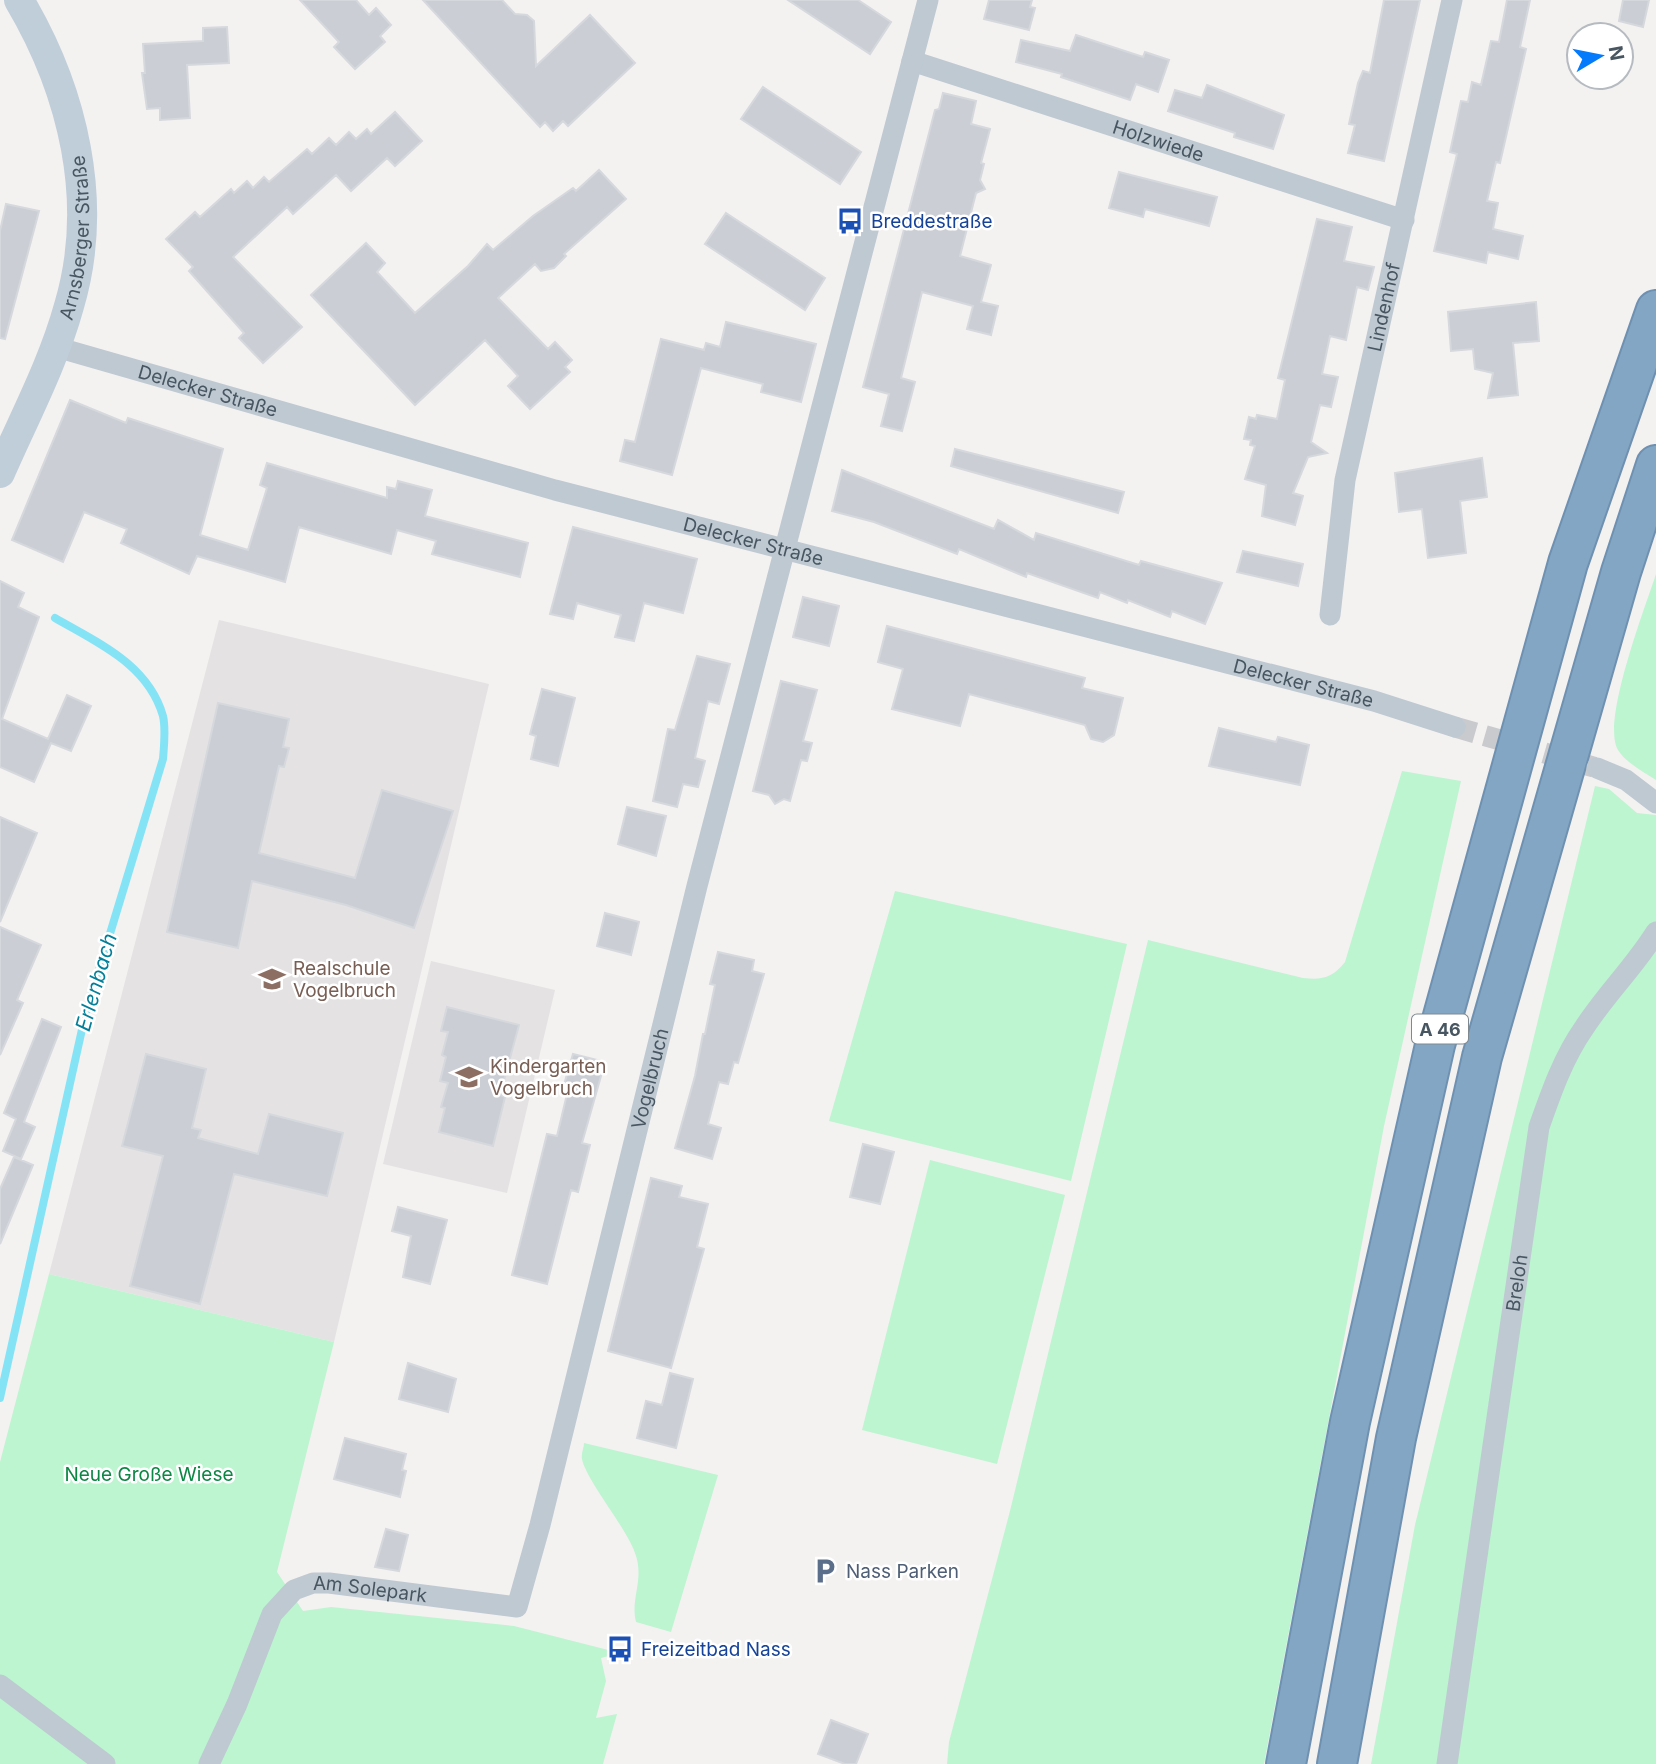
<svg xmlns="http://www.w3.org/2000/svg" width="1656" height="1764" viewBox="0 0 1656 1764" font-family="Inter,sans-serif">
<style>
.education{fill:#e5e2e3}
.green{fill:#bcf5d0}
.lines{fill:none;stroke-linecap:round;stroke-linejoin:round}
.stream{stroke:#85e3f6;stroke-width:8}
.building{fill:#cbced4;stroke:#d5d8dd;stroke-width:2}
.street-tunnel{stroke:#c9cacd;stroke-width:21;stroke-dasharray:21 10;stroke-linecap:butt}
.highway-casing{stroke:#6f91b1;stroke-width:42}
.street{stroke:#bec9d2;stroke-width:21}
.secondary{stroke:#c0ceda;stroke-width:30}
.highway{stroke:#84a6c5;stroke-width:38}
.labels{text-anchor:middle;dominant-baseline:central;stroke-width:5;stroke-linejoin:round;paint-order:stroke}
.shield{fill:#fff;stroke:#7e8990;stroke-width:2}
.shield-label{font-size:18px;font-weight:bold;fill:#475661}
.street-label{font-size:19px;fill:#475661;stroke:#fff}
.transit-label{font-size:19px;fill:#164399;stroke:#fff;text-anchor:start}
.education-label{font-size:19px;fill:#785e54;stroke:#fff;text-anchor:start}
.park-label{font-size:19px;fill:#0d8745;stroke:#fff}
.service-label{font-size:19px;fill:#4e5e75;stroke:#fff;text-anchor:start}
.water-label{font-size:21px;font-style:italic;fill:#037f99;stroke:#fff}
</style>
<rect width="100%" height="100%" fill="#f4f1f1"/>
<path class="education" d="M 219,620 L 489,684 L 334,1342 L 49,1274 Z
M 431,961 L 555,990 L 507,1193 L 383,1164 Z"/>
<path class="green" d="M 1656,574 L 1656,780 C 1644,772 1626,763 1618,750 C 1601,722 1645,608 1656,574 Z
M 1402,771 L 1461,781 L 1384,1126 L 1264,1764 L 947,1764 L 949,1742 L 1010,1511 L 1148,940 L 1303,978 C 1323,980 1332,978 1345,962 Z
M 1595,786 L 1609,789 L 1637,813 L 1656,815 L 1656,1764 L 1371,1764 L 1415,1525 Z
M 895,891 L 1127,944 L 1071,1181 L 829,1121 Z
M 930,1160 L 1065,1195 L 997,1464 L 862,1430 Z
M 49,1274 L 334,1342 L 277,1572 L 303,1611 L 331,1607 L 514,1626 L 620,1653 L 601,1658 L 606,1681 L 596,1718 L 617,1714 L 603,1764 L 0,1764 L 0,1462 Z
M 584,1443 L 718,1475 L 671,1632 L 636,1622 C 630,1599 645,1579 635,1553 C 626,1527 586,1480 582,1459 C 581,1453 584,1448 584,1443 Z"/>
<g class="lines">
<path class="stream" d="M 0,1398 L 85,1016 L 163,759 C 164,746 166,729 163,716 C 148,664 98,643 55,618"/>
</g>
<path class="building" d="M 300,0 L 356,0 L 369,15 L 376,8 L 391,25 L 380,36 L 385,42 L 355,69 L 334,47 L 339,42 Z
M 423,0 L 502,0 L 515,14 L 527,15 L 534,21 L 536,66 L 590,15 L 635,63 L 568,126 L 563,121 L 553,131 L 545,122 L 540,127 Z
M 788,0 L 858,0 L 891,22 L 870,54 Z
M 989,0 L 1032,0 L 1030,7 L 1035,8 L 1029,30 L 984,19 Z
M 1384,0 L 1420,0 L 1384,161 L 1348,153 L 1355,125 L 1349,124 L 1358,83 L 1363,71 L 1370,73 Z
M 1507,0 L 1530,0 L 1520,47 L 1526,49 L 1500,163 L 1496,162 L 1487,201 L 1498,203 L 1493,229 L 1523,236 L 1518,259 L 1488,252 L 1486,263 L 1434,251 L 1457,154 L 1450,152 L 1461,101 L 1468,102 L 1472,82 L 1481,85 L 1491,41 L 1499,42 Z
M 1623,0 L 1649,0 L 1643,27 L 1619,21 Z
M 227,27 L 229,63 L 187,65 L 190,118 L 160,120 L 160,108 L 147,109 L 142,73 L 145,73 L 143,44 L 203,41 L 203,28 Z
M 1076,35 L 1143,57 L 1145,52 L 1169,60 L 1158,92 L 1136,84 L 1130,100 L 1061,77 L 1062,74 L 1016,62 L 1021,40 L 1070,51 Z
M 1207,85 L 1284,115 L 1273,149 L 1234,137 L 1235,133 L 1168,111 L 1175,90 L 1202,98 Z
M 763,87 L 861,152 L 840,184 L 741,119 Z
M 943,93 L 976,101 L 971,124 L 990,129 L 981,163 L 984,164 L 980,180 L 985,189 L 976,193 L 960,256 L 991,265 L 981,302 L 998,306 L 991,335 L 967,329 L 973,306 L 922,292 L 901,378 L 915,382 L 902,431 L 881,426 L 889,394 L 863,387 L 935,110 L 939,109 Z
M 395,112 L 422,141 L 395,166 L 387,158 L 351,191 L 336,175 L 293,214 L 287,207 L 233,257 L 302,327 L 263,363 L 239,338 L 244,333 L 189,271 L 193,267 L 166,239 L 195,212 L 200,217 L 231,189 L 234,193 L 247,181 L 253,188 L 264,177 L 269,182 L 307,149 L 312,154 L 329,138 L 336,145 L 349,132 L 356,139 L 367,129 L 371,134 Z
M 599,170 L 626,199 L 564,254 L 566,256 L 554,268 L 541,271 L 535,264 L 498,298 L 548,349 L 555,342 L 572,360 L 565,367 L 570,372 L 530,409 L 508,386 L 518,376 L 485,340 L 415,405 L 311,295 L 366,243 L 385,263 L 377,272 L 415,313 L 468,266 L 487,244 L 493,250 L 533,216 L 573,188 L 576,191 Z
M 1119,172 L 1217,197 L 1209,226 L 1145,209 L 1143,217 L 1109,208 Z
M 6,204 L 39,211 L 5,339 L 0,338 L 0,231 Z
M 726,213 L 825,278 L 805,310 L 705,244 Z
M 1317,219 L 1352,227 L 1344,261 L 1374,267 L 1368,290 L 1357,287 L 1346,340 L 1330,336 L 1322,374 L 1338,377 L 1331,407 L 1320,405 L 1311,442 L 1327,453 L 1308,457 L 1293,493 L 1303,496 L 1295,525 L 1262,516 L 1266,485 L 1245,479 L 1255,446 L 1250,445 L 1251,440 L 1244,439 L 1249,417 L 1256,419 L 1257,415 L 1277,419 L 1285,380 L 1278,378 Z
M 1536,302 L 1539,341 L 1513,343 L 1518,395 L 1488,398 L 1493,373 L 1475,369 L 1473,349 L 1451,351 L 1448,312 Z
M 726,322 L 816,344 L 801,402 L 761,392 L 763,384 L 701,368 L 672,475 L 620,461 L 625,440 L 635,442 L 661,339 L 704,350 L 706,343 L 720,347 Z
M 70,400 L 126,423 L 128,418 L 223,449 L 200,535 L 248,550 L 267,488 L 260,485 L 267,463 L 387,498 L 387,487 L 396,489 L 398,481 L 432,490 L 425,516 L 528,543 L 520,577 L 432,554 L 436,541 L 397,530 L 391,554 L 299,527 L 285,582 L 197,556 L 189,574 L 121,543 L 127,529 L 84,512 L 63,562 L 12,540 Z
M 955,449 L 1124,492 L 1118,513 L 951,466 Z
M 1482,458 L 1487,497 L 1460,501 L 1466,553 L 1428,558 L 1422,509 L 1399,512 L 1395,473 Z
M 842,470 L 994,529 L 998,520 L 1034,540 L 1036,533 L 1139,565 L 1141,561 L 1222,583 L 1205,624 L 1172,611 L 1170,617 L 1128,600 L 1127,603 L 1100,592 L 1098,598 L 1027,573 L 1026,577 L 959,549 L 957,554 L 874,522 L 832,511 Z
M 573,527 L 697,559 L 683,613 L 644,603 L 634,641 L 615,637 L 621,615 L 577,603 L 573,619 L 550,614 Z
M 1243,551 L 1303,564 L 1298,586 L 1237,572 Z
M 0,581 L 24,593 L 18,607 L 39,617 L 2,719 L 48,739 L 67,695 L 91,706 L 71,751 L 51,743 L 34,782 L 0,767 Z
M 803,597 L 839,606 L 829,646 L 793,637 Z
M 887,626 L 1085,678 L 1082,688 L 1123,698 L 1114,735 L 1103,742 L 1091,739 L 1085,725 L 969,694 L 960,726 L 892,709 L 903,669 L 878,662 Z
M 697,656 L 730,664 L 719,704 L 708,701 L 695,758 L 705,761 L 698,787 L 683,784 L 677,807 L 653,801 L 668,729 L 675,730 Z
M 781,681 L 817,690 L 803,741 L 812,743 L 807,761 L 801,760 L 790,801 L 784,799 L 775,804 L 769,795 L 753,791 Z
M 542,689 L 575,698 L 558,766 L 531,759 L 536,736 L 530,734 Z
M 218,703 L 289,719 L 283,747 L 289,748 L 284,767 L 279,766 L 259,853 L 355,878 L 382,790 L 453,811 L 414,928 L 346,905 L 252,881 L 238,948 L 167,932 Z
M 1219,728 L 1276,742 L 1278,737 L 1309,745 L 1300,785 L 1209,766 Z
M 627,807 L 666,816 L 656,856 L 618,844 Z
M 0,817 L 37,833 L 0,922 Z
M 605,913 L 639,922 L 631,955 L 597,946 Z
M 0,927 L 41,945 L 17,1000 L 23,1003 L 0,1055 Z
M 718,952 L 754,960 L 752,971 L 764,974 L 738,1063 L 734,1062 L 728,1084 L 719,1082 L 708,1124 L 721,1128 L 712,1159 L 675,1148 L 695,1076 L 703,1034 L 705,1034 L 715,985 L 710,984 Z
M 447,1007 L 519,1025 L 500,1095 L 505,1097 L 493,1146 L 439,1132 L 445,1108 L 441,1107 L 448,1083 L 440,1081 L 446,1057 L 442,1055 L 448,1032 L 441,1031 Z
M 42,1019 L 61,1027 L 24,1122 L 35,1127 L 21,1159 L 3,1151 L 16,1119 L 4,1113 Z
M 146,1054 L 206,1069 L 192,1128 L 201,1130 L 198,1138 L 258,1154 L 269,1114 L 343,1133 L 327,1196 L 234,1174 L 200,1304 L 130,1286 L 163,1156 L 122,1146 Z
M 573,1054 L 605,1062 L 582,1143 L 590,1145 L 578,1192 L 571,1190 L 547,1284 L 512,1275 L 547,1134 L 557,1136 L 568,1090 L 563,1088 Z
M 863,1144 L 894,1152 L 880,1204 L 850,1197 Z
M 14,1157 L 33,1165 L 0,1244 L 0,1189 Z
M 651,1178 L 682,1186 L 679,1197 L 708,1204 L 697,1247 L 704,1249 L 671,1368 L 608,1351 Z
M 398,1207 L 447,1220 L 430,1284 L 403,1277 L 411,1236 L 392,1231 Z
M 408,1363 L 456,1379 L 448,1412 L 399,1399 Z
M 670,1373 L 693,1379 L 676,1448 L 637,1438 L 646,1401 L 662,1405 Z
M 345,1438 L 406,1454 L 402,1470 L 406,1471 L 400,1497 L 334,1479 Z
M 386,1529 L 408,1535 L 399,1571 L 375,1567 Z
M 831,1720 L 868,1734 L 856,1764 L 845,1764 L 818,1754 Z"/>
<g class="lines">
<path class="street-tunnel" d="M 1455,727 L 1597,768"/>
<g class="highway-casing">
<path id="highway" d="M 1286,1764 L 1350,1422 L 1435,1045 L 1568,563 L 1656,310
M 1337,1764 L 1396,1438 L 1482,1057 L 1621,572 L 1656,465"/>
</g>
<g class="street">
<path id="s1" d="M 912,61 L 1404,220"/>
<path id="s2" d="M 56,347 L 555,490 L 1374,701 L 1455,727"/>
<path id="s3" d="M 1330,615 L 1345,480 L 1452,0"/>
<path d="M 1597,768 L 1626,780 L 1656,803"/>
<path d="M 0,1685 L 105,1764"/>
<path id="s4" d="M 209,1764 L 237,1704 L 272,1614 L 294,1590 L 313,1583 L 329,1583 L 517,1607 L 540,1525 L 697,886 L 928,0"/>
<path id="s5" d="M 1447,1764 L 1539,1127 C 1551,1093 1563,1058 1584,1028 C 1606,994 1635,966 1656,932"/>
</g>
<path class="secondary" id="s6" d="M 0,473 C 24,418 53,364 69,306 C 100,202 73,91 19,0"/>
<use href="#highway" class="highway"/>
</g>
<defs>
<g id="bus-bare" transform="scale(2.1)"><path d="M-5-6H5V4H4V6H2V4H-2V6H-4V4H-5ZM-3.5-4V0h7V-4ZM-3.5 1.2v1.5H-2V1.2ZM2 1.2v1.5H3.5V1.2Z" fill="#1a4fb4" stroke="#fff" stroke-width="2.5" paint-order="stroke"/></g>
<g id="school-bare" transform="scale(2.1)"><path d="M0-5L7-2L0 1L-7-2ZM-4 1L0 2.5L4 1V4Q0 6-4 4Z" fill="#8d6e63" stroke="#fff" stroke-width="2.5" paint-order="stroke"/></g>
<g id="parking-bare" transform="scale(2.1)"><path d="M-3.5-5.5H1a3.5 3.5 0 0 1 0 7H-1V5.5H-3.5ZM-1-3.4V-.6H.8a1.4 1.4 0 0 0 0-2.8Z" fill="#5c6f8a" stroke="#fff" stroke-width="2.5" paint-order="stroke"/></g>
</defs>
<g fill-rule="evenodd">
<use href="#bus-bare" x="850" y="221"/>
<use href="#school-bare" x="272" y="979"/>
<use href="#school-bare" x="469" y="1077"/>
<use href="#parking-bare" x="825" y="1571"/>
<use href="#bus-bare" x="620" y="1649"/>
</g>
<g class="labels">
<rect class="shield" x="1412" y="1014.5" width="56" height="29" rx="5"/>
<g class="shield-label">
<text x="1440" y="1029">A 46</text>
</g>
<g class="street-label">
<text stroke="none"><textPath href="#s1" startOffset="259">Holzwiede</textPath></text>
<text stroke="none"><textPath href="#s6" startOffset="250">Arnsberger Straße</textPath></text>
<text stroke="none"><textPath href="#s3" startOffset="313">Lindenhof</textPath></text>
<text stroke="none"><textPath href="#s2" startOffset="158">Delecker Straße</textPath></text>
<text stroke="none"><textPath href="#s2" startOffset="724">Delecker Straße</textPath></text>
<text stroke="none"><textPath href="#s2" startOffset="1292">Delecker Straße</textPath></text>
<text stroke="none"><textPath href="#s4" startOffset="966">Vogelbruch</textPath></text>
<text stroke="none"><textPath href="#s5" startOffset="486">Breloh</textPath></text>
<text stroke="none"><textPath href="#s4" startOffset="273">Am Solepark</textPath></text>
</g>
<g class="transit-label">
<text x="871" y="221">Breddestraße</text>
<text x="641" y="1649">Freizeitbad Nass</text>
</g>
<g class="education-label">
<text x="293" y="968">Realschule<tspan x="293" dy="22">Vogelbruch</tspan></text>
<text x="490" y="1066">Kindergarten<tspan x="490" dy="22">Vogelbruch</tspan></text>
</g>
<g class="park-label">
<text x="149" y="1474">Neue Große Wiese</text>
</g>
<g class="service-label">
<text x="846" y="1571">Nass Parken</text>
</g>
<g class="water-label">
<text transform="translate(96 982) rotate(-74)">Erlenbach</text>
</g>
</g>
<g transform="translate(1600 56) rotate(80)"><circle r="33" fill="#ffffff" stroke="#b5bbc0" stroke-width="2"/>
<path d="M0-5L12 26L0 18L-12 26Z" fill="#057afa"/>
<text y="-10" font-size="19" font-weight="bold" text-anchor="middle" fill="#475661">N</text>
</g>
</svg>
